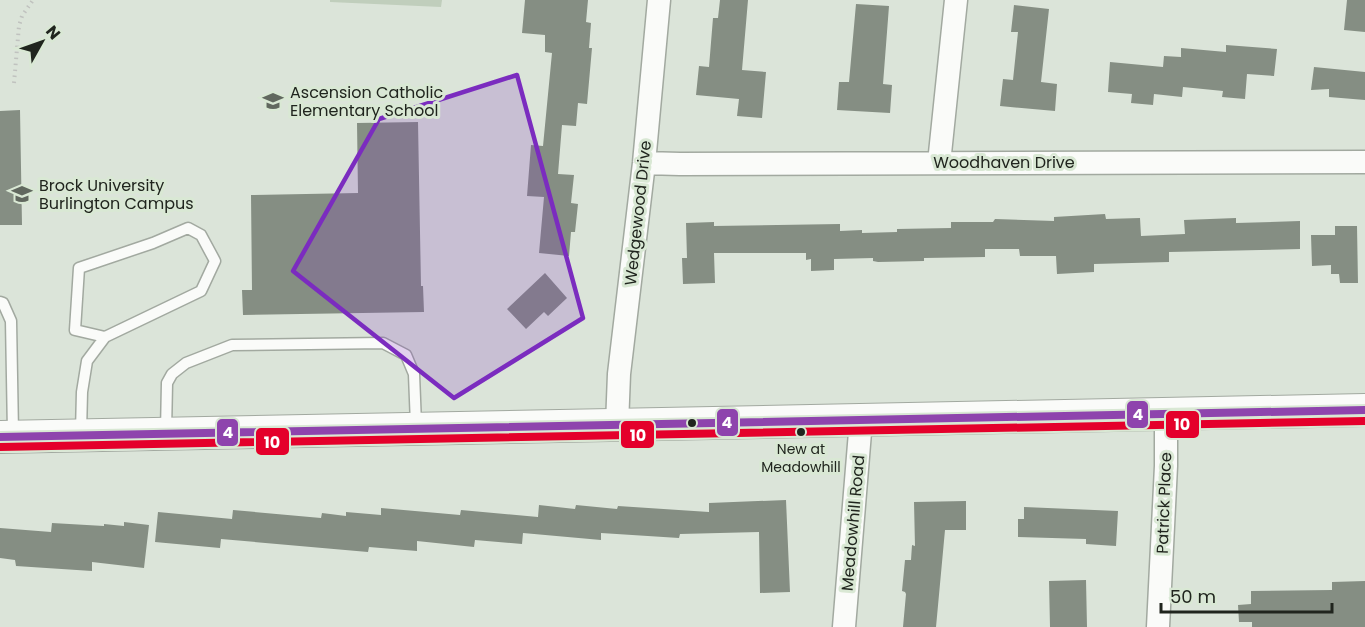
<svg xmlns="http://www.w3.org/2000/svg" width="1365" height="627" viewBox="0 0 1365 627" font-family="Poppins,sans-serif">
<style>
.green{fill:#c0cebc}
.building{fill:#858e83}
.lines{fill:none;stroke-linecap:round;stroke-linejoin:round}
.lane-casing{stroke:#a2a9a0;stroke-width:13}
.street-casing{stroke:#a2a9a0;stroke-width:25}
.secondary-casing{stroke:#a2a9a0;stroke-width:34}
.path{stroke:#c0c2bf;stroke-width:4;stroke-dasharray:1.5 4.5;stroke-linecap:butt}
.lane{stroke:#fafbf9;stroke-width:10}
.street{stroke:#fafbf9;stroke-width:22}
.secondary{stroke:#fafbf9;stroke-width:32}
.bus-1-casing{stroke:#d9e8d4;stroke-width:12}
.bus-2-casing{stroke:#d9e8d4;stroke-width:12}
.bus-1{stroke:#8e44ad;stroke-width:8}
.bus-2{stroke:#e4002b;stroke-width:8}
.marked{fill:#7b2cbf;fill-opacity:0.2;stroke:#7b2cbf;stroke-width:4.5;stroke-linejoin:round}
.bus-dot{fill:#20251e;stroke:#d9e8d4;stroke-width:2}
.labels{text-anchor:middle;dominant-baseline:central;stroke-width:6;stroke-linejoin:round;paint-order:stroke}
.bus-label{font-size:14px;fill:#20251e;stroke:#d9e8d4}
.poi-label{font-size:16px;fill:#20251e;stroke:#d9e8d4;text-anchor:start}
.street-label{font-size:16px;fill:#20251e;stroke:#d9e8d4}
.line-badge{stroke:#d9e8d4;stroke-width:2}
.badge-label{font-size:16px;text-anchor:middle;font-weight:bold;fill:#fff}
</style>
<rect width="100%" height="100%" fill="#dbe4d9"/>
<path class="green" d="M 330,0 L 442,0 L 441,7 L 330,2 Z"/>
<path class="building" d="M 525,0 L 588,0 L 586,22 L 591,23 L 589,48 L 592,48 L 587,104 L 578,103 L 576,126 L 562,125 L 558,174 L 574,175 L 571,203 L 578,204 L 575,232 L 571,232 L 569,256 L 539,253 L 544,197 L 527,196 L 531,145 L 543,146 L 552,53 L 545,52 L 545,35 L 522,33 Z
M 720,0 L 748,0 L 742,70 L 766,72 L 762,118 L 737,116 L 739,99 L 696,95 L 699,66 L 709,67 L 713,18 L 718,18 Z
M 1347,0 L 1365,0 L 1365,32 L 1344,30 Z
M 856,4 L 889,6 L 883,84 L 892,85 L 890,113 L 837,110 L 839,82 L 849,82 Z
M 1014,5 L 1049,9 L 1041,82 L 1057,84 L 1055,111 L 1000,106 L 1003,79 L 1013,80 L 1018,32 L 1011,32 Z
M 1226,45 L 1277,49 L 1274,76 L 1247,74 L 1245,99 L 1222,97 L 1223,91 L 1183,87 L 1182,97 L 1154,94 L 1153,105 L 1131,103 L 1132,94 L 1108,92 L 1110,62 L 1163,67 L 1164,56 L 1181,57 L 1181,48 L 1226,52 Z
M 1314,67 L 1365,72 L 1365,100 L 1329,97 L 1329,89 L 1311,90 Z
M 20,110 L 22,225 L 0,225 L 0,111 Z
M 418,122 L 421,286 L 423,286 L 424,312 L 243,315 L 242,290 L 252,290 L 251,195 L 358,193 L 357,123 Z
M 1105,214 L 1106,219 L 1140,218 L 1141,236 L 1185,234 L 1184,220 L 1236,218 L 1236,223 L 1300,221 L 1300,249 L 1169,252 L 1169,262 L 1094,264 L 1094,272 L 1057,274 L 1056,256 L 1020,256 L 1019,249 L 985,249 L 985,257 L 924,258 L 924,261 L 878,262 L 873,261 L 873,258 L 834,259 L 834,270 L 811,271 L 811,259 L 806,260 L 806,253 L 714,253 L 715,283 L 683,284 L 682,258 L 687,258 L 686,223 L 714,222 L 714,226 L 840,224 L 840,231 L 862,230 L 862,233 L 897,232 L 897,229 L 951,228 L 951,222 L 993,222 L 995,219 L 1054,221 L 1054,217 Z
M 1335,226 L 1357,226 L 1358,283 L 1340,283 L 1339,274 L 1331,274 L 1331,265 L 1312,266 L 1311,235 L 1335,235 Z
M 545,273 L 567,298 L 548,316 L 544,312 L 526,329 L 507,309 Z
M 786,500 L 790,592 L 760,593 L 759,532 L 680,534 L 679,538 L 601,533 L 601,540 L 523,533 L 522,544 L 475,540 L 474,547 L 417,541 L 417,551 L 369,547 L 368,552 L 221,539 L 220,548 L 155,542 L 158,512 L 232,519 L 233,510 L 321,518 L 322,513 L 346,516 L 346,512 L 381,515 L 381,508 L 460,515 L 461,510 L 538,517 L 539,505 L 575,509 L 576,505 L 617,509 L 618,506 L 709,512 L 709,503 Z
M 966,501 L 966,530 L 945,530 L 936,627 L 903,627 L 906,594 L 905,592 L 902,591 L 905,560 L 911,560 L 912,545 L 915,546 L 914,502 Z
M 1024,507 L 1118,511 L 1116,546 L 1086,544 L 1086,539 L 1018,537 L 1018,519 L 1024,519 Z
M 124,522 L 149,525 L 144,568 L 92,562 L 92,571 L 16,566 L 15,560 L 0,558 L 0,528 L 51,532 L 52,523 L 104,526 L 104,524 L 124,526 Z
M 1086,580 L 1087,627 L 1050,627 L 1049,581 Z
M 1365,581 L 1365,627 L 1252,627 L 1252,622 L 1239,622 L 1238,605 L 1251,604 L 1251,591 L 1332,590 L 1332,582 Z"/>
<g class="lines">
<g class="lane-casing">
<path id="lane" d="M 0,302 L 3,303 L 11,321 L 13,433
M 166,431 L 167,383 L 172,374 L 186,363 L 232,345 L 383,343 L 406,355 L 414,374 L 416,425
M 81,432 L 82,392 L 87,361 L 105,337 L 201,291 L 215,261 L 201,235 L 188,228 L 153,243 L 79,268 L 75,330 L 105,337"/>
</g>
<g class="street-casing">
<path id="street" d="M 644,163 L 680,164 L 1365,162
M 939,163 L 956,0
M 617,425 L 619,374 L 644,163 L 659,0
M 844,627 L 861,420
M 1158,627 L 1166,466 L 1166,415"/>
</g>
<g class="secondary-casing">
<path id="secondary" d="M 0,437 L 1365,410"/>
</g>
<path class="path" d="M 14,83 L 19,26 L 22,16 L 33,0"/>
<use href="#lane" class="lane"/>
<use href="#street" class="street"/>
<use href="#secondary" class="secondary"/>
<g class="bus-1-casing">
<path id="bus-1" d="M 0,437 L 1365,410"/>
</g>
<g class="bus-2-casing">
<path id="bus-2" d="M 0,447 L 1365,421"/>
</g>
<use href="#bus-1" class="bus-1"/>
<use href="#bus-2" class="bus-2"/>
</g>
<path class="marked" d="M 517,75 L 583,318 L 454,398 L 293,271 L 379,119 Z"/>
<defs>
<g id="school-bare" transform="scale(1.62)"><path d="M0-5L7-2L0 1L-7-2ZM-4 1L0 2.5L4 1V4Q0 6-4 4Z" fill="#61685f" stroke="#d9e8d4" stroke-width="2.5" paint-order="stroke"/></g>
<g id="university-bare" transform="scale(1.62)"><path d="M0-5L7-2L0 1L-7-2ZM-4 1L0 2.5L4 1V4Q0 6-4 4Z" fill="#61685f" stroke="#d9e8d4" stroke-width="2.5" paint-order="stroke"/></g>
</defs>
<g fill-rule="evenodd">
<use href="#school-bare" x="273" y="101"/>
<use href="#university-bare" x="22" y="194"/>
</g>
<g class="bus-dot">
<circle cx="692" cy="423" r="5"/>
<circle cx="801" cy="432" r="5"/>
</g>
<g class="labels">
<g class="bus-label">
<text x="801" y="449">New at<tspan x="801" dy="18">Meadowhill</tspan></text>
</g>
<g class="poi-label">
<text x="290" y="92">Ascension Catholic<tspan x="290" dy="18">Elementary School</tspan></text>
<text x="39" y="185">Brock University<tspan x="39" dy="18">Burlington Campus</tspan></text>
</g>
<g class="street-label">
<text x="1004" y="162">Woodhaven Drive</text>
<text transform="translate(638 213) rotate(-84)">Wedgewood Drive</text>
<text transform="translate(1164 503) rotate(-88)">Patrick Place</text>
<text transform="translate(853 523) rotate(-85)">Meadowhill Road</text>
</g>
</g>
<g class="line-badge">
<rect x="1126" y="400" width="23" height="29" rx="6" fill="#8e44ad"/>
<rect x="716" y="408" width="23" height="29" rx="6" fill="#8e44ad"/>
<rect x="1165" y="410" width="35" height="29" rx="6" fill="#e4002b"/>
<rect x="216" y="418" width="23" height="29" rx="6" fill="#8e44ad"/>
<rect x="620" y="420" width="35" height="29" rx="6" fill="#e4002b"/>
<rect x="255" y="427" width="35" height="29" rx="6" fill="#e4002b"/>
</g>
<g class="badge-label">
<text x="1138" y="420">4</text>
<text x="727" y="428">4</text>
<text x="1182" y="430">10</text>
<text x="228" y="438">4</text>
<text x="638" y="441">10</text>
<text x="272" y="448">10</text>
</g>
<g transform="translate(42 42) rotate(50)" stroke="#d9e8d4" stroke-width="4.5" paint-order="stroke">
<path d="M0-4.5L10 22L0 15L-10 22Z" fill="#20251e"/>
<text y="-9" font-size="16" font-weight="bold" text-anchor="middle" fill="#20251e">N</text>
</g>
<path d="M1161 603v9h171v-9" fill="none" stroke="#20251e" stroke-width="3"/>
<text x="1170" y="603" font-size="18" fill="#20251e" stroke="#d9e8d4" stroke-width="4.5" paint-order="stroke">50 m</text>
</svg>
